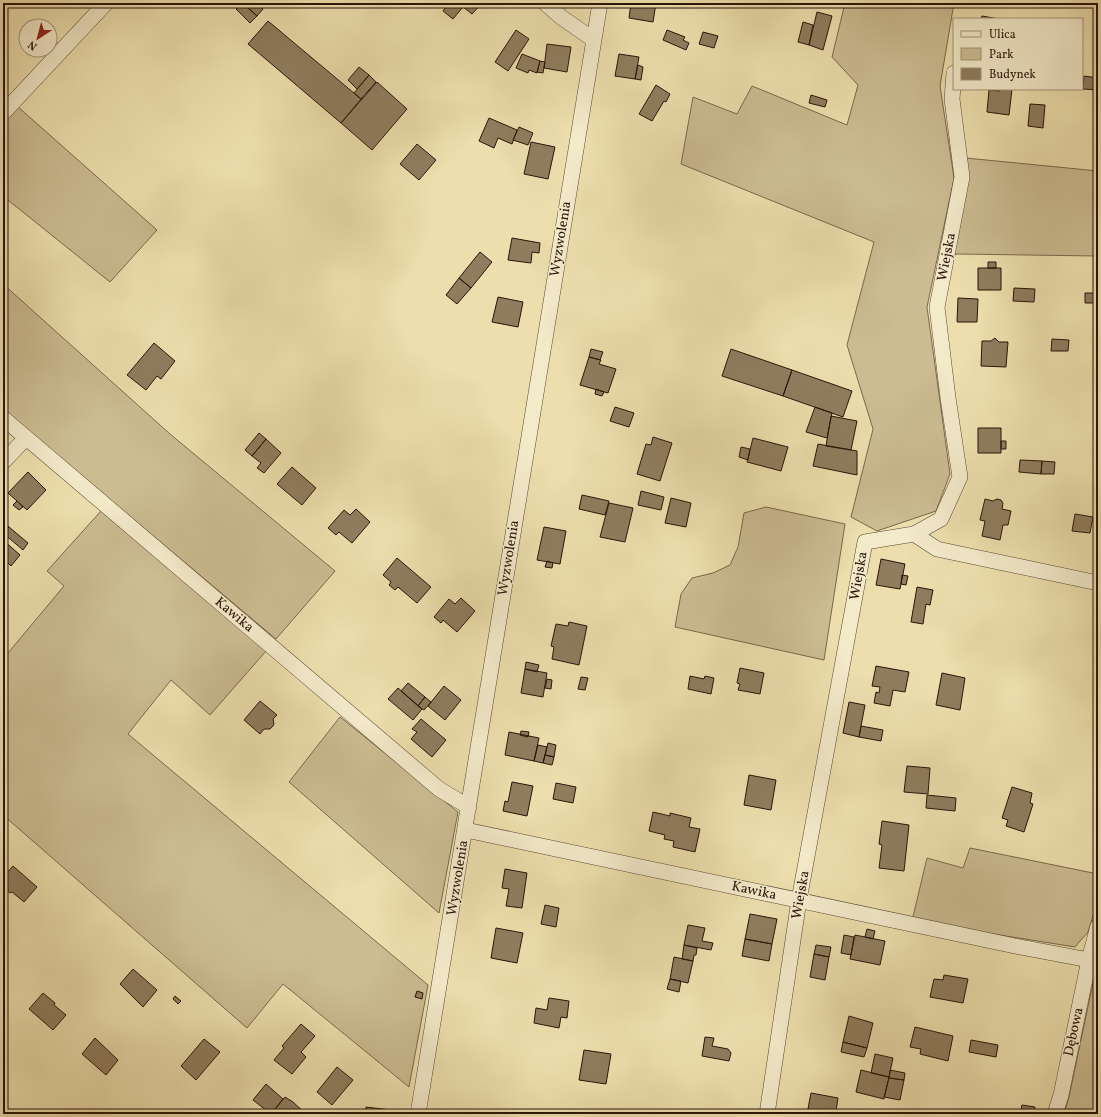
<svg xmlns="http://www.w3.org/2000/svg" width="1101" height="1117" viewBox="0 0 1101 1117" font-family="Vollkorn,serif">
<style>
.green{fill:#cbbc91;stroke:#7a684c}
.building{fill:#8f7d5e;stroke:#2a1308}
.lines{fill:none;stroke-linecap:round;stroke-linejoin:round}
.street-casing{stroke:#5a4631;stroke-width:16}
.street{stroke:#f3eaca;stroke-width:15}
.labels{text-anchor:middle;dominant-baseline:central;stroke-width:3;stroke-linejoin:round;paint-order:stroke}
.street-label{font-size:14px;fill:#2a1308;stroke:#f3eaca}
</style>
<rect width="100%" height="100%" fill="#ecdfad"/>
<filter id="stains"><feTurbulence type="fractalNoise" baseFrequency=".005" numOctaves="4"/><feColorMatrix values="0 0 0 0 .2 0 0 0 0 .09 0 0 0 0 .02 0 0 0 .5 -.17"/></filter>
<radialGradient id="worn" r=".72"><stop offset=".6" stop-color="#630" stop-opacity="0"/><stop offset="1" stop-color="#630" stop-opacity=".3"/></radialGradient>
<path class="green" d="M 845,3 L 954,3 L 940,86 L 954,178 L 927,307 L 950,474 L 936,511 L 877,531 L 851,517 L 873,429 L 847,345 L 874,242 L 681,164 L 693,97 L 737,114 L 752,86 L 847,125 L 858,85 L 832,57 Z
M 17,106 L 157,230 L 110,282 L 3,196 L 3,121 Z
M 966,158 L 1098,171 L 1098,234 L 1097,256 L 957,254 L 953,255 Z
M 3,284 L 170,434 L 335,571 L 276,639 L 3,410 Z
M 766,507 L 845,524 L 824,660 L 675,627 L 681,594 L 692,578 L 713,573 L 730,565 L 738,547 L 744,513 Z
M 101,511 L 267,650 L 210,715 L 171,680 L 128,734 L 428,985 L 409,1087 L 283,984 L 247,1028 L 3,815 L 3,659 L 64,586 L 47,571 Z
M 340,717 L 458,812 L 439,913 L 289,782 Z
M 970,848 L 1098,874 L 1098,899 L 1088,932 L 1075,947 L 912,921 L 927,858 L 963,868 Z
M 1098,959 L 1098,1114 L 1064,1114 L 1069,1097 Z"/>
<path class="building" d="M 242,3 L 257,16 L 250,23 L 236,9 Z
M 243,3 L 257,3 L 263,9 L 257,16 Z
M 449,3 L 458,3 L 463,7 L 453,19 L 443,11 Z
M 458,3 L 482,3 L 472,14 Z
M 631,3 L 656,3 L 653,22 L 629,18 Z
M 817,12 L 832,16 L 823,50 L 809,45 Z
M 982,16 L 999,19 L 981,19 Z
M 268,21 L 361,99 L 341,123 L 248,44 Z
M 803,22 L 813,25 L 809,45 L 798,42 Z
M 516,30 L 529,39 L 508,71 L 495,62 Z
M 667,30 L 685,37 L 683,40 L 689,43 L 686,50 L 663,40 Z
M 703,32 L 718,36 L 714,48 L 699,44 Z
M 547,44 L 571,47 L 567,72 L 544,68 Z
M 522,54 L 540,61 L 537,73 L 529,70 L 528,73 L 516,68 Z
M 619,54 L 639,57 L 635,79 L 615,76 Z
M 540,61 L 545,62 L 543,73 L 537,72 Z
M 638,65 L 643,67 L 641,80 L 635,79 Z
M 359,67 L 369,75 L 357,89 L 348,80 Z
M 369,75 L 376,82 L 361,99 L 354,93 Z
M 1084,76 L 1098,78 L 1098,90 L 1083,89 Z
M 377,82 L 407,109 L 372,150 L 341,123 Z
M 656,85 L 670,94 L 666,102 L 664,101 L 652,121 L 639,114 Z
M 1000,89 L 1012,89 L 1009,115 L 987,112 L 989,90 L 1000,91 Z
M 811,95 L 827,100 L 825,107 L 809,103 Z
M 1030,104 L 1045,105 L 1043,128 L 1028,126 Z
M 489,118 L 517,130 L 512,144 L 498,138 L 494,148 L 479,141 Z
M 519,127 L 533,133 L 528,145 L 513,140 Z
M 531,142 L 555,147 L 548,179 L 524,174 Z
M 417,144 L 436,160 L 419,180 L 400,164 Z
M 512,238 L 540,243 L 539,253 L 532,252 L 531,263 L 508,260 Z
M 480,252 L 492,262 L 471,288 L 459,278 Z
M 988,262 L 996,262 L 996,268 L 988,268 Z
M 978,268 L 1001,268 L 1001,290 L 978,290 Z
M 459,278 L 471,288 L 457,304 L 446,295 Z
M 1014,288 L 1035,289 L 1034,302 L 1013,301 Z
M 1085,293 L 1098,293 L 1098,303 L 1085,303 Z
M 498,297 L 523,302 L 518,327 L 492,322 Z
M 958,298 L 978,299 L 977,322 L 957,322 Z
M 995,338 L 999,342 L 1008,342 L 1006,367 L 981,366 L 982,341 L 991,341 Z
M 1052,339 L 1069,340 L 1068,351 L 1051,351 Z
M 154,343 L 175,361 L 161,379 L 157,376 L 146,390 L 127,375 Z
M 591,349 L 603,352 L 600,360 L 589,357 Z
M 731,349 L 792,370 L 783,396 L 722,376 Z
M 589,357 L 601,360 L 599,364 L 616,369 L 608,393 L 580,385 Z
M 792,370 L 852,391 L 843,417 L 783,396 Z
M 596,389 L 604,392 L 602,396 L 595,394 Z
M 615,407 L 634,413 L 629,427 L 610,421 Z
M 815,407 L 832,413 L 827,438 L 806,432 Z
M 831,416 L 857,421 L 851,450 L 826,446 Z
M 978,428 L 1001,428 L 1001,453 L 978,453 Z
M 259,433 L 266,439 L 252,456 L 245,450 Z
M 653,437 L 672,443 L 660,481 L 637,474 L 646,444 L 651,445 Z
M 753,438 L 788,447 L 781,471 L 747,462 Z
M 266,439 L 281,453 L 264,473 L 257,468 L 261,463 L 252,456 Z
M 1001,441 L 1006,441 L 1006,449 L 1001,449 Z
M 818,444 L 857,451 L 857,475 L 813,466 Z
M 741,447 L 750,449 L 748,460 L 739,457 Z
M 1020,460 L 1042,461 L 1041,474 L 1019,472 Z
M 1042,461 L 1055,462 L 1054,474 L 1041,474 Z
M 292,467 L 316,488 L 302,505 L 277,484 Z
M 28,472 L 46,490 L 27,510 L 8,493 Z
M 641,491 L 664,497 L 661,510 L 638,505 Z
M 582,495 L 609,501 L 605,515 L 579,509 Z
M 671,498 L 691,503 L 686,527 L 665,523 Z
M 985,499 L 993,501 L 997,499 L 1001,500 L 1003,503 L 1002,509 L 1011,511 L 1008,525 L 1003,525 L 1000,540 L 982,536 L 985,521 L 980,520 Z
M 17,501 L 23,507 L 19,510 L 13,505 Z
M 609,503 L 633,508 L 625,542 L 600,537 Z
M 356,509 L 370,522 L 352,543 L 339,532 L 336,535 L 328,528 L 344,510 L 350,515 Z
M 1075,514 L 1093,517 L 1090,533 L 1072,531 Z
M 3,521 L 9,527 L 3,533 Z
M 9,527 L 28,543 L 23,550 L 3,533 Z
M 544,527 L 566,531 L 560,564 L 537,560 Z
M 3,540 L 20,555 L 11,566 L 4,559 L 3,561 Z
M 397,558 L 431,587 L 417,603 L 398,587 L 395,590 L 389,585 L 391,582 L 383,575 Z
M 881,559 L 905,564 L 900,589 L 876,585 Z
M 547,561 L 553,563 L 552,568 L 545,567 Z
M 902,575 L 908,576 L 906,585 L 901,584 Z
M 917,587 L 933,590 L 930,605 L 926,604 L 923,624 L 911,622 Z
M 461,598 L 475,611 L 457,632 L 443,620 L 441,623 L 434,617 L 449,599 L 455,604 Z
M 569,622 L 587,626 L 579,665 L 552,659 L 554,647 L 551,646 L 556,624 L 568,626 Z
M 526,662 L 539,665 L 537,672 L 525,669 Z
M 876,666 L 909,672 L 905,692 L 893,690 L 890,706 L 874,703 L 876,692 L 879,693 L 880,687 L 872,686 Z
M 740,668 L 764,673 L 760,694 L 738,690 L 740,684 L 737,683 Z
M 525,669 L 547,673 L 543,697 L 521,693 Z
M 942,673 L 965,678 L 960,710 L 936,705 Z
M 690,676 L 704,679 L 705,676 L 714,678 L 711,694 L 688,689 Z
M 581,677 L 588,678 L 585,690 L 578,689 Z
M 547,679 L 552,680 L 551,689 L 545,688 Z
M 408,683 L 425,697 L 418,706 L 401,691 Z
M 444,686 L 461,700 L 445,720 L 428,706 Z
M 398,688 L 422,709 L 413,720 L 388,699 Z
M 425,697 L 431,702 L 424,710 L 418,706 Z
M 260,701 L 277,715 L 273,719 L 274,724 L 273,726 L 270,729 L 264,729 L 260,734 L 244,720 Z
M 849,702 L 865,705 L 859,737 L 843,733 Z
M 421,719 L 446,740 L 432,757 L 411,739 L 417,732 L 412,729 Z
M 861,726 L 883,730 L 881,741 L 859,737 Z
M 521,731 L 529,732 L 528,737 L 520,735 Z
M 509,732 L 539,738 L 534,761 L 505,755 Z
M 548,743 L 556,745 L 554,757 L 545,755 Z
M 538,745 L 547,747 L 543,763 L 534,761 Z
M 545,755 L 554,757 L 552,765 L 543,763 Z
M 907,766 L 930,768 L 928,794 L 904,792 Z
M 749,775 L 776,780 L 771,810 L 744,805 Z
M 512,782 L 533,786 L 527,816 L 503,811 L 505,801 L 508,802 Z
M 556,783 L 576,787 L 573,803 L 553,799 Z
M 1012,787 L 1032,793 L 1030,803 L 1033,804 L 1024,832 L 1006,826 L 1008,820 L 1002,818 Z
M 927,795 L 956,798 L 955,811 L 926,808 Z
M 653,812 L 670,816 L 670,813 L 691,818 L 689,827 L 700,829 L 695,852 L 673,847 L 674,841 L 664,839 L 665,835 L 649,831 Z
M 882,821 L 909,825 L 904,871 L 879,868 L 882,845 L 879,844 Z
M 13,866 L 37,887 L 24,902 L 12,892 L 10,893 L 3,887 L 3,877 Z
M 505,869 L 527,873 L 522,908 L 506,906 L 509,889 L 502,888 Z
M 545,905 L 559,908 L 556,927 L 541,924 Z
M 750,914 L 777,919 L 772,944 L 745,939 Z
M 688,925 L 705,928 L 702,941 L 713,943 L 711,950 L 684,945 Z
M 496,928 L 523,933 L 517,963 L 491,958 Z
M 867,929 L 875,931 L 873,939 L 865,937 Z
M 844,935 L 854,937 L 851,955 L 841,953 Z
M 855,935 L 885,941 L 880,965 L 850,959 Z
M 745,939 L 772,944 L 769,961 L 742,956 Z
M 684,945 L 697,948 L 696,955 L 694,955 L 693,961 L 682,959 Z
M 816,945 L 831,947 L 829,957 L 814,954 Z
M 814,954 L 829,957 L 825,980 L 810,977 Z
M 674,957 L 693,961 L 688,983 L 670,979 Z
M 133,969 L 157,990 L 143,1007 L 120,984 Z
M 944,975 L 968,979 L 963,1003 L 930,997 L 934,979 L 943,980 Z
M 670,979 L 681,981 L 679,992 L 667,989 Z
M 417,991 L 423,993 L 422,999 L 415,997 Z
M 43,993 L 55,1003 L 54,1005 L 66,1015 L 53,1030 L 29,1009 Z
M 175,996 L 181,1001 L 178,1004 L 173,999 Z
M 549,998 L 569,1001 L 567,1018 L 561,1017 L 559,1028 L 534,1023 L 536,1008 L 547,1010 Z
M 849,1016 L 873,1023 L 867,1048 L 843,1042 Z
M 301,1024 L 315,1036 L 301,1052 L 306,1057 L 292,1074 L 274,1060 L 284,1048 L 282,1046 Z
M 915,1027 L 953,1036 L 948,1061 L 920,1054 L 921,1049 L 910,1047 Z
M 705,1037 L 714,1038 L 712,1046 L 728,1049 L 731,1053 L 729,1061 L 702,1056 Z
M 95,1038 L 118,1060 L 106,1075 L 82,1054 Z
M 204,1039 L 220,1052 L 196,1080 L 181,1066 Z
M 971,1040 L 998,1045 L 996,1057 L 969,1052 Z
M 843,1042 L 867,1048 L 864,1057 L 841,1052 Z
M 584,1050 L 611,1054 L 606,1084 L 579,1080 Z
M 875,1054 L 893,1058 L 889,1077 L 871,1073 Z
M 337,1067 L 353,1080 L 332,1105 L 317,1092 Z
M 861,1070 L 889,1077 L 884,1099 L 856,1092 Z
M 890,1070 L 905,1073 L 904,1080 L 889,1078 Z
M 889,1078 L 904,1080 L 900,1100 L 884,1097 Z
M 266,1084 L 283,1099 L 271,1114 L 253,1100 Z
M 811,1093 L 838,1098 L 836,1111 L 833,1111 L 833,1114 L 807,1114 Z
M 285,1097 L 293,1102 L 306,1114 L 271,1114 Z
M 1022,1105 L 1035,1107 L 1034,1114 L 1020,1114 Z
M 366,1107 L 391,1110 L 390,1114 L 365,1114 Z"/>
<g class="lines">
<g class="street-casing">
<path id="street" d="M 545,3 L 561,17 L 594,40
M 3,113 L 106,3
M 3,418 L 439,789 L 469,807
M 3,462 L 26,438
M 914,534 L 937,549 L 1098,583
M 466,830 L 1015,946 L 1089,960
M 418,1114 L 600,3
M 767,1114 L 799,900 L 865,542 L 914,534 L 941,519 L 960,477 L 948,398 L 937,307 L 962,177 L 952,99 L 954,73
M 1055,1114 L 1061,1095 L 1089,960 L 1098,926"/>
</g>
<use href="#street" class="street"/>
</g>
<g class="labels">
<g class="street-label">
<text transform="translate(561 239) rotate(-81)">Wyzwolenia</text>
<text transform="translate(947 257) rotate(-79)">Wiejska</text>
<text transform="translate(509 558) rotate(-81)">Wyzwolenia</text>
<text transform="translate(859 576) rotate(-80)">Wiejska</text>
<text transform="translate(234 615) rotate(40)">Kawika</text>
<text transform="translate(458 878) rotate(-81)">Wyzwolenia</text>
<text transform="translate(754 891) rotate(12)">Kawika</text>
<text transform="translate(801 895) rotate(-80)">Wiejska</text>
<text transform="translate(1074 1032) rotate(-78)">Dębowa</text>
</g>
</g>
<rect width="1101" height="1117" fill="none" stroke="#ecdfad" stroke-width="16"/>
<rect x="4" y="4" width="1093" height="1109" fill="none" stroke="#2a1308" stroke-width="2"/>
<rect x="8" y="8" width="1085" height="1101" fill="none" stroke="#2a1308"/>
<rect x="953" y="18" width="130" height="72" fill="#f3eaca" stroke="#a3947c"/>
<rect x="961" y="31" width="20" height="6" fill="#f3eaca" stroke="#a3947c"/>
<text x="989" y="38" font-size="12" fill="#2a1308">Ulica</text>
<rect x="961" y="48" width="20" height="12" fill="#cbbc91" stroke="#a3947c"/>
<text x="989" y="58" font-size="12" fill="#2a1308">Park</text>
<rect x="961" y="68" width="20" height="12" fill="#8f7d5e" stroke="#a3947c"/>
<text x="989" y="78" font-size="12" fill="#2a1308">Budynek</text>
<g transform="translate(38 38) rotate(216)"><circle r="19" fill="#f3eaca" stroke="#a3947c"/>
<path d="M0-3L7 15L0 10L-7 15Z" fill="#8f2418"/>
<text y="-6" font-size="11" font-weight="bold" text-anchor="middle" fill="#2a1308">N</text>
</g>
<rect width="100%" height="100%" filter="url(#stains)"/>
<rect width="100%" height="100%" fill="url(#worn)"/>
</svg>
